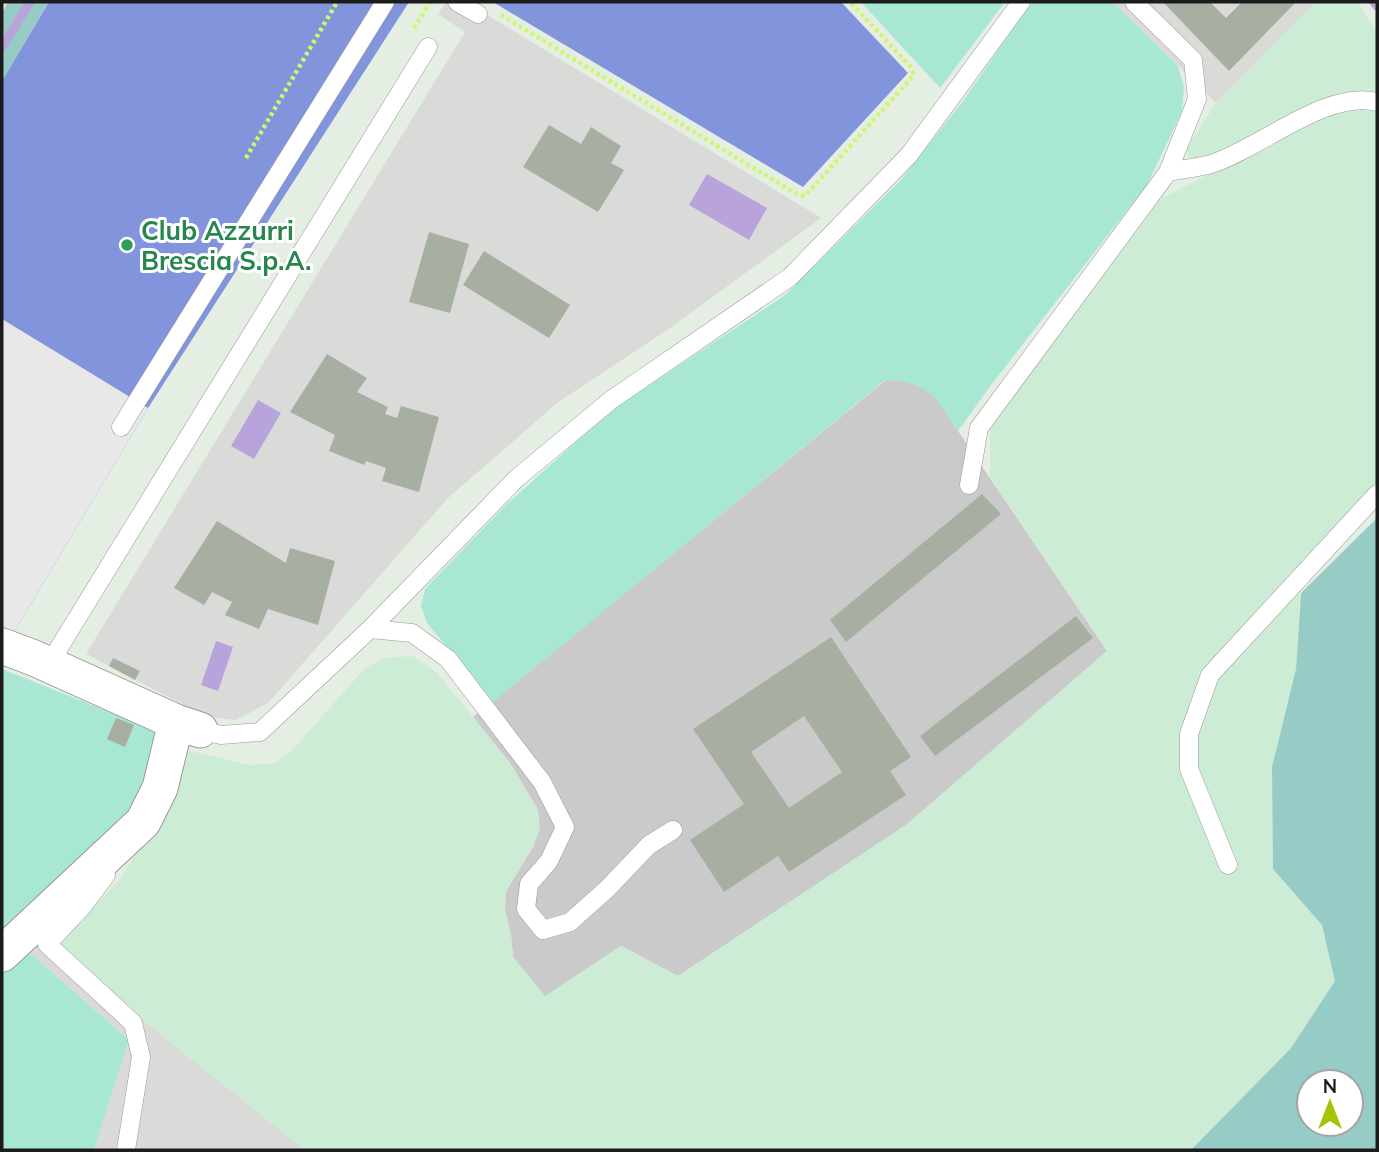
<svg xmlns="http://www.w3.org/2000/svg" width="1379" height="1152" viewBox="0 0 1379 1152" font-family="Mulish,sans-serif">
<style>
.residential{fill:#dadad9}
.religious{fill:#cacaca}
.farmland{fill:#cdecd5}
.grass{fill:#a8e7d3}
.forest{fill:#97ccc6;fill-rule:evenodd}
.pitch{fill:#8194dc}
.parking{fill:#e8e8e8}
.water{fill:#b9a3db}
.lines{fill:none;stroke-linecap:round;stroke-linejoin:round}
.stream{stroke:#b9a3db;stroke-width:9}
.building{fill:#a6afa2;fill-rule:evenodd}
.service-casing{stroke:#999;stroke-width:19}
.minor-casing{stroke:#999;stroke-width:37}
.path{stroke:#d0f76a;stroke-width:4.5;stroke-dasharray:3.5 3.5;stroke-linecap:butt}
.service{stroke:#fff;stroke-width:18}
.minor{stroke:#fff;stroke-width:35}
.leisure-dot{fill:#2e9e5b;stroke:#fff;stroke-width:2.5}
.labels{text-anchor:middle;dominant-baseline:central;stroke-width:6;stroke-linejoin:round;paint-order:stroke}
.leisure-label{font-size:26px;font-weight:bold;fill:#27864d;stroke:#fff;text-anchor:start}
</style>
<rect width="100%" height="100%" fill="#e4eee2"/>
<path class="residential" d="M 446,2 L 466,2 L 821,218 L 667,330 L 557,403 L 448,498 L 268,703 L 236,720 L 207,717 L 86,654 L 465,32 L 438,14 Z
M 1113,2 L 1315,2 L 1216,103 Z
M 51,923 L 66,937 L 60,944 L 145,1022 L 305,1150 L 94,1150 L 129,1040 L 23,947 Z"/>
<path class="religious" d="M 886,380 L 905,381 L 931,391 L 1107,651 L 908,824 L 678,976 L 621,946 L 545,997 L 513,957 L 511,935 L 505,910 L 506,891 L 533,847 L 538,810 L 510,763 L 473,717 Z"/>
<path class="farmland" d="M 1315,2 L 1358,2 L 1377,33 L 1377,94 L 1328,100 L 1204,158 L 1189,158 L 1187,148 L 1216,103 Z
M 1360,107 L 1377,110 L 1377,484 L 1301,571 L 1296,669 L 1272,767 L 1273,869 L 1322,925 L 1335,981 L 1291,1048 L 1191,1150 L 305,1150 L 145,1022 L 60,943 L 120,879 L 169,800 L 189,751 L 250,765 L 273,764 L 291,752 L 365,668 L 384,658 L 413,656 L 437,673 L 473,717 L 510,763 L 538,810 L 540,829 L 533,847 L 506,891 L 505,910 L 511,935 L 513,957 L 545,996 L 621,946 L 678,976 L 907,824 L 1107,651 L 990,477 L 990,431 L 1020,382 L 1162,198 L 1331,113 Z"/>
<path class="grass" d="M 861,2 L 1005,2 L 940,88 Z
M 1032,2 L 1113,2 L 1178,66 L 1184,87 L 1182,111 L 1147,185 L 991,385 L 958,431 C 935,397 931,382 885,380 L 493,702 L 427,623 L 421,606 L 425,589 L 505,506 L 609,412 L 784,296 L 900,181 L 963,101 Z
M 2,669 L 159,732 L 144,806 L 2,937 Z
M 23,947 L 129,1040 L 94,1150 L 2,1150 L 2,967 Z"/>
<path class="forest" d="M 8,2 L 49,2 L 2,81 L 2,13 Z
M 1377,518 L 1377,1150 L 1191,1150 L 1291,1048 L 1335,981 L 1322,925 L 1273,869 L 1272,767 L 1296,669 L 1301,593 ZM 1309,1082 L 1351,1082 L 1351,1124 L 1309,1124 Z"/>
<path class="pitch" d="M 49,2 L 409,2 L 148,408 L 13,634 L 2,629 L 2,81 Z
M 493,2 L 841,2 L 908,73 L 803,187 Z"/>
<path class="parking" d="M 2,319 L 148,408 L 13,634 L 2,629 Z"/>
<path class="water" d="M 707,174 L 767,208 L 749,240 L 689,205 Z
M 258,400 L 281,413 L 254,459 L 231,446 Z
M 216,641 L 233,647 L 218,691 L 201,685 Z"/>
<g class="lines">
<path class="stream" d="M 1374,2 L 1377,6
M 2,47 L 30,2"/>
</g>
<path class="building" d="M 1163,2 L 1210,2 L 1226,18 L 1242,2 L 1296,2 L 1229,71 Z
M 549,125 L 581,144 L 591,127 L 621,146 L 611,163 L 624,170 L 598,212 L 523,167 Z
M 429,232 L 469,244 L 450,313 L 409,302 Z
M 484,251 L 570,305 L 549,338 L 463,285 Z
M 327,354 L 367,378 L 357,392 L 388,407 L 385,414 L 397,418 L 401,406 L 439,417 L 419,492 L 382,481 L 386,468 L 366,461 L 364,465 L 329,451 L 335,435 L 290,412 Z
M 982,494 L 1001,514 L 846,642 L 830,620 Z
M 217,521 L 286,563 L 290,548 L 335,561 L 318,625 L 268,609 L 259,629 L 225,615 L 232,602 L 212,592 L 204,605 L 174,588 Z
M 1076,616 L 1093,638 L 935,756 L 920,736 Z
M 831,637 L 911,757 L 890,771 L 906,795 L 789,872 L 778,856 L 724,892 L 690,840 L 744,804 L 693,729 ZM 804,716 L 842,772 L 789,808 L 751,752 Z
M 113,658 L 140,671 L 135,680 L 109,666 Z
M 116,718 L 134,725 L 125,747 L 107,739 Z"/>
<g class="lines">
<g class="service-casing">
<path id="service" d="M 457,2 L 478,14
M 1134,2 L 1193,60 L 1197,99 L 1168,172 C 1182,169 1197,168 1211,164 C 1259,149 1327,89 1377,102
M 121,427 L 385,2
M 969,485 L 979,428 L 1168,172
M 370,629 L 517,478 L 611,400 L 790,277 L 909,155 L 1021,2
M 49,664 L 428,47
M 200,730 L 221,735 L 260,732 L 370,629 L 412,633 L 448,659 L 542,782 L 565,827 L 549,861 L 529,884 L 526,909 L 543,930 L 570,922 L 607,889 L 649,845 L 673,830
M 1228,865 L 1189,769 L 1189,734 L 1210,675 L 1377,494
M 106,875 L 82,907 L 47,944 L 133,1023 L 141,1057 L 126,1150"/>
</g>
<g class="minor-casing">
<path id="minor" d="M 2,646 L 34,658 L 176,722 L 200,730
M 2,954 L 143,822 L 160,788 L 176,722"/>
</g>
<path class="path" d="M 501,15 L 795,193 L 805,196 L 914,75 L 910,66 L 850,2
M 414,28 L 430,2
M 246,158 L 337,2"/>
<use href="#service" class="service"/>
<use href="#minor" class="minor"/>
</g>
<circle class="leisure-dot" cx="127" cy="245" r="7"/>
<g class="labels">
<g class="leisure-label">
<text x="141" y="230">Club Azzurri<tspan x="141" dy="30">Brescia S.p.A.</tspan></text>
</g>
</g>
<rect width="1379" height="1152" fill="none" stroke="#1c1c1c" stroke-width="7"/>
<g transform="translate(1330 1103)"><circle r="33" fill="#ffffff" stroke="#a4a4a4" stroke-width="2"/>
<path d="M0-5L12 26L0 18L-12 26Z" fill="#a3c504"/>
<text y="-10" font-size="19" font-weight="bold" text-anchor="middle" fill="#1c1c1c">N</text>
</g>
</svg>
